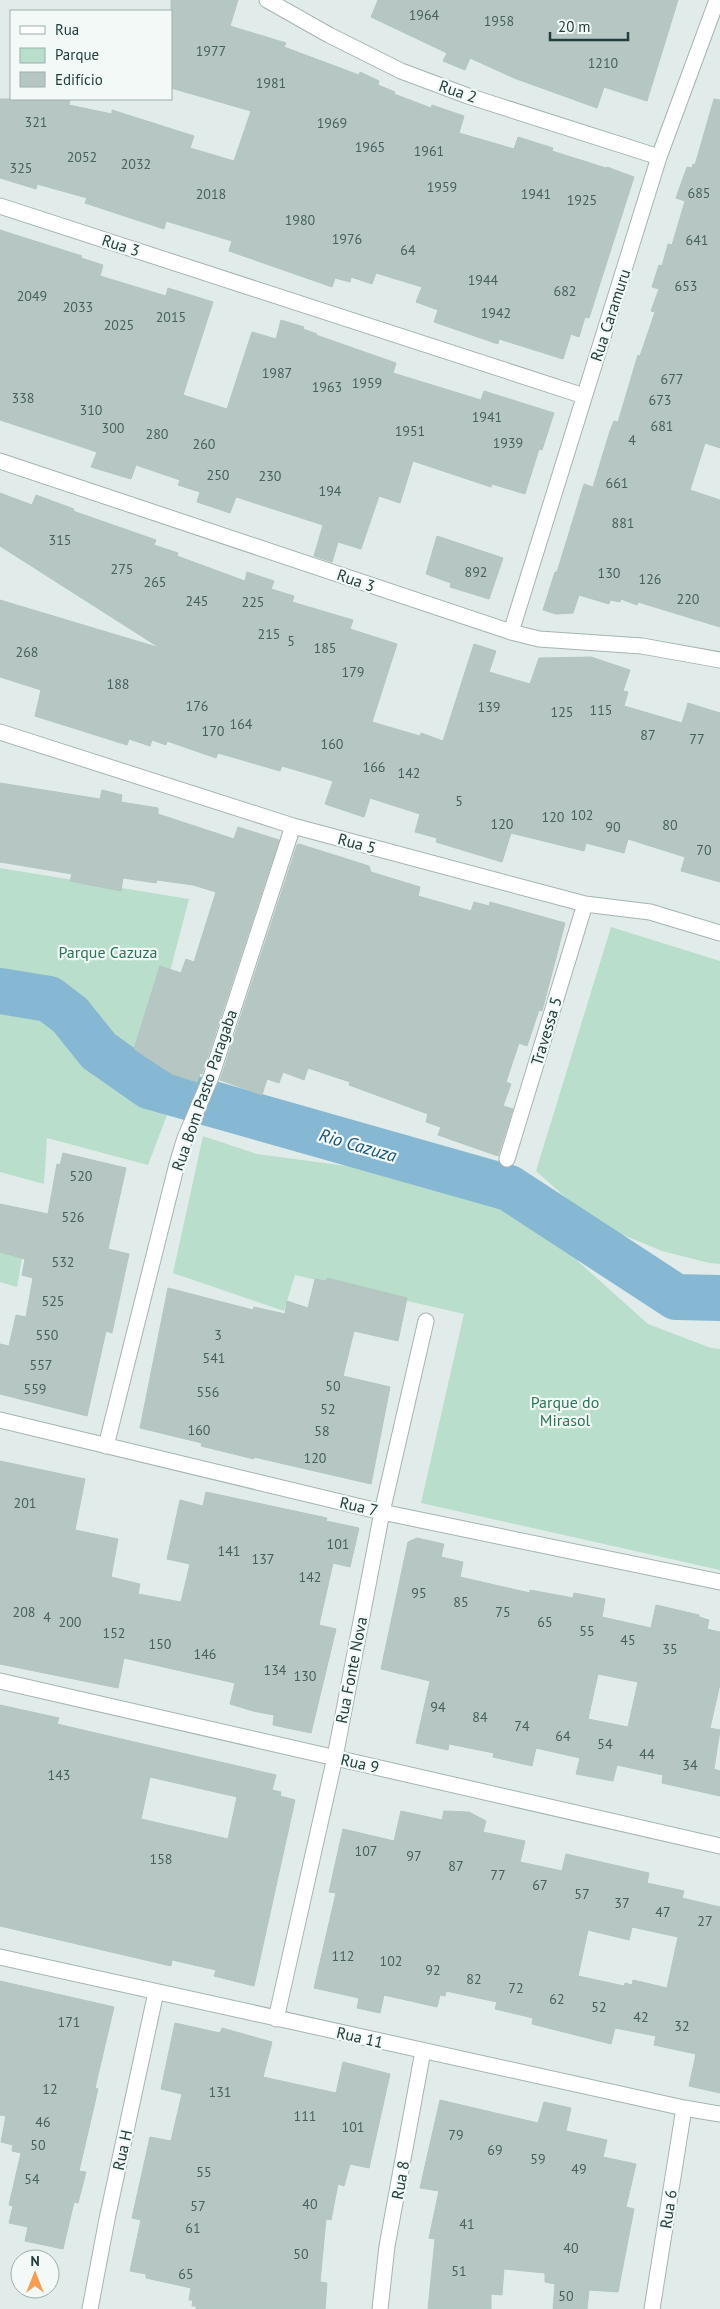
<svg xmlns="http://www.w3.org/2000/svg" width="720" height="2309" viewBox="0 0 720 2309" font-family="'PT Sans',sans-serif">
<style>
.green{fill:#b9decb}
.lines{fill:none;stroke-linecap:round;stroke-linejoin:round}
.river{stroke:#87b8d3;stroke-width:46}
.building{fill:#b6c7c3;stroke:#b3c6c2;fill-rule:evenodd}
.minor-casing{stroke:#a4b4b2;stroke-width:17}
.minor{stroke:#fff;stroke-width:15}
.labels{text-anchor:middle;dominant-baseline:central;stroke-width:4.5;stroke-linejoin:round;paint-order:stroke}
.number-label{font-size:14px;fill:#46605e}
.street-label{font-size:16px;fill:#213e3c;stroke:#f2f9f7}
.park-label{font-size:16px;fill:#297657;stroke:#f2f9f7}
.water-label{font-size:18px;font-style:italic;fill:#19567c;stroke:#f2f9f7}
</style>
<rect width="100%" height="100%" fill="#e1ecea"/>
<path class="green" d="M 0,868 L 189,899 L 148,1056 L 51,994 L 0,985 Z
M 611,927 L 720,961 L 720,1264 L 709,1263 L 662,1251 L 594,1223 L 536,1171 Z
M 0,1002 L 21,1005 L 122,1055 L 172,1102 L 148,1165 L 47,1138 L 44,1184 L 0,1172 Z
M 203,1136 L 257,1154 L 369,1169 L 502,1209 L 561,1246 L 648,1324 L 711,1348 L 720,1349 L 720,1570 L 421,1503 L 464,1314 L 295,1275 L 284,1311 L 173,1273 Z
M 0,1248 L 23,1253 L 17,1287 L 0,1282 Z"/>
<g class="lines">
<path class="river" d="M 0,991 L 49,999 L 70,1015 L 99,1051 L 149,1086 L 509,1188 L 676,1297 L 720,1298"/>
</g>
<path class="building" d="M 171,0 L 238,0 L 230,26 L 286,43 L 284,47 L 359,75 L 360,72 L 379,81 L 378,85 L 395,92 L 394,94 L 431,108 L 432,105 L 464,116 L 459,133 L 514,149 L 518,137 L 553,148 L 552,151 L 606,168 L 607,167 L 634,177 L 589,318 L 585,317 L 579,337 L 571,334 L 563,359 L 499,339 L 498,344 L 434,322 L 438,310 L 416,302 L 422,287 L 376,273 L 372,284 L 351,277 L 350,282 L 335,278 L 332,287 L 229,251 L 232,241 L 166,221 L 164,229 L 85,203 L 87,198 L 37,184 L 36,189 L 0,178 L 0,99 L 70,99 L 69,105 L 112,114 L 112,110 L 194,136 L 190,148 L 234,161 L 251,111 L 171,88 Z
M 378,0 L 678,0 L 647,101 L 604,87 L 597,108 L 514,78 L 470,58 L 465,70 L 443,61 L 447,53 L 371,17 Z
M 714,99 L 720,100 L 720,448 L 705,443 L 690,490 L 720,500 L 720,627 L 638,602 L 637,605 L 621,599 L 620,602 L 610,600 L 609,604 L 579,595 L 573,613 L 556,614 L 543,610 L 555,572 L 557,572 L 584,484 L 593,487 L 610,431 L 614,421 L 618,422 L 638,355 L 640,356 L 655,312 L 651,311 L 659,289 L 652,287 L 659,265 L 662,266 L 668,244 L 672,245 L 685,201 L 676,198 L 687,167 L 692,168 L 693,164 L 695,165 Z
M 0,230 L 82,256 L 81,258 L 103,265 L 100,276 L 166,296 L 168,288 L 213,302 L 183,395 L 227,409 L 252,332 L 276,339 L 281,320 L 304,327 L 303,329 L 317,334 L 316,335 L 396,363 L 393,373 L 481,400 L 484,391 L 554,413 L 542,450 L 539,449 L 525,494 L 492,484 L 491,487 L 413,461 L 400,503 L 379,496 L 361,549 L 338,542 L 332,562 L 314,556 L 323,525 L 236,497 L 230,513 L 197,502 L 200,492 L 178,485 L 180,480 L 136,465 L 131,479 L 91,467 L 97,452 L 0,420 Z
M 0,493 L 32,505 L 36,495 L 74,509 L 73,511 L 156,540 L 154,545 L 178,553 L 177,556 L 245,581 L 247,572 L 274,581 L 271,589 L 294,596 L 292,602 L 353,620 L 350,629 L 397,644 L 372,722 L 420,736 L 421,733 L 443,741 L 474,644 L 496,651 L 489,672 L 530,684 L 539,658 L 591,657 L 630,670 L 623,691 L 628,692 L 624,706 L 682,723 L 688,703 L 720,713 L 720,882 L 681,871 L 685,857 L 628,839 L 624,853 L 586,843 L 584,851 L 511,833 L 502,862 L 436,842 L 437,838 L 415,832 L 420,814 L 370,798 L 364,817 L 325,804 L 333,781 L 282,766 L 280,771 L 218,753 L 216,758 L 167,741 L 166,745 L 152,740 L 150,746 L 129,739 L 127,745 L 35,716 L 41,690 L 0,677 L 0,600 L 160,648 L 0,546 Z
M 437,536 L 503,558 L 489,599 L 450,587 L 451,583 L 426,574 Z
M 0,783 L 100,799 L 102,790 L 122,795 L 121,802 L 158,808 L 158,814 L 234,839 L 238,827 L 279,840 L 202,1074 L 200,1073 L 197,1082 L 172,1074 L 134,1049 L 160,966 L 181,973 L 186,959 L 194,962 L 216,892 L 193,885 L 157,880 L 156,883 L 123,878 L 121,891 L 70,881 L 72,874 L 0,862 Z
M 299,844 L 369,866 L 371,872 L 420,887 L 418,896 L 471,911 L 474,902 L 489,906 L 490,902 L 565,923 L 542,1011 L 539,1010 L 527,1046 L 519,1043 L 506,1082 L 511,1084 L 503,1106 L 513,1109 L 498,1156 L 438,1135 L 441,1127 L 426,1122 L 428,1114 L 349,1085 L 350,1082 L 308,1068 L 304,1080 L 283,1072 L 279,1083 L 267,1079 L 262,1095 L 220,1080 L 297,845 Z
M 63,1153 L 126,1168 L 108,1249 L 129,1254 L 112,1333 L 106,1331 L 87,1416 L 0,1394 L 0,1344 L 9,1346 L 16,1315 L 26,1317 L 33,1278 L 22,1275 L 25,1259 L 0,1252 L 0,1204 L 48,1214 L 57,1164 L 60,1165 Z
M 327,1278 L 407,1298 L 398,1341 L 354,1331 L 343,1376 L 390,1387 L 371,1484 L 254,1457 L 254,1459 L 201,1446 L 202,1443 L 140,1428 L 168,1288 L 253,1310 L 254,1307 L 285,1314 L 287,1301 L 308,1308 L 315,1279 L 326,1281 Z
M 0,1461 L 85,1479 L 75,1530 L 118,1539 L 111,1577 L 140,1584 L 138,1594 L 181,1602 L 190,1564 L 167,1559 L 180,1500 L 203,1506 L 206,1492 L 327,1518 L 326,1521 L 359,1528 L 350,1567 L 333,1563 L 319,1625 L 336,1629 L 311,1733 L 273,1725 L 274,1715 L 253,1711 L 230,1704 L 235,1683 L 168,1668 L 124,1658 L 118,1688 L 0,1664 Z
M 417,1538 L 444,1544 L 441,1557 L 463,1562 L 460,1577 L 530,1593 L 530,1590 L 573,1598 L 574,1593 L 605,1599 L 602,1617 L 651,1628 L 656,1605 L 699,1615 L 699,1617 L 709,1620 L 707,1629 L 720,1632 L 720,1684 L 710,1728 L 720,1730 L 714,1769 L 720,1771 L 720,1796 L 662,1783 L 663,1775 L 617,1765 L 613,1781 L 576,1774 L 580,1758 L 536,1748 L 532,1766 L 493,1757 L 494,1753 L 449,1744 L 448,1750 L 416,1743 L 430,1681 L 381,1669 L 408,1542 ZM 598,1674 L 638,1682 L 628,1727 L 588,1719 Z
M 0,1705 L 59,1718 L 57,1724 L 276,1775 L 272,1790 L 281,1792 L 280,1796 L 295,1800 L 254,1986 L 214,1976 L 216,1970 L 172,1960 L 171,1966 L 0,1926 ZM 150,1777 L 237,1797 L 228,1839 L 141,1819 Z
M 401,1811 L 442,1820 L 444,1811 L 469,1812 L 486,1821 L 483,1832 L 525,1841 L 520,1862 L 562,1871 L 566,1854 L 649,1873 L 647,1883 L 684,1891 L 682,1898 L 720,1907 L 720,2093 L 689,2086 L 696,2054 L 654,2045 L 656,2036 L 615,2028 L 611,2044 L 532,2024 L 533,2018 L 495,2009 L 497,2002 L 446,1991 L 445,1996 L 440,1995 L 437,2007 L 384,1995 L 380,2013 L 357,2008 L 359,1998 L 314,1988 L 336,1893 L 329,1892 L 343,1829 L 394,1841 ZM 632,1927 L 678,1937 L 667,1988 L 633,1980 L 632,1985 L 625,1983 L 624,1986 L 578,1976 L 588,1930 L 629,1940 Z
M 0,1981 L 114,2007 L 95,2088 L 98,2089 L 79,2171 L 86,2172 L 78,2203 L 74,2202 L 63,2249 L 25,2241 L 28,2227 L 9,2223 L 13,2206 L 9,2205 L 21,2153 L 12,2151 L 13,2145 L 1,2142 L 6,2116 L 0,2115 Z
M 175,2023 L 220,2033 L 222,2028 L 272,2042 L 263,2077 L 336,2093 L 343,2062 L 390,2074 L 369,2168 L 350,2164 L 344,2186 L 338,2184 L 331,2220 L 326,2219 L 320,2282 L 327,2283 L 325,2309 L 196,2309 L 196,2306 L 192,2306 L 193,2300 L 189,2300 L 191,2288 L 146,2278 L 146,2274 L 130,2271 L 141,2220 L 132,2218 L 150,2137 L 171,2141 L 182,2094 L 161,2089 Z
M 440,2100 L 538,2123 L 544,2102 L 571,2108 L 566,2131 L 607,2140 L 603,2157 L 636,2164 L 626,2207 L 634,2209 L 618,2292 L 589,2290 L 587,2309 L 553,2309 L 555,2284 L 545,2282 L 545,2273 L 504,2269 L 502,2295 L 491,2294 L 491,2309 L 428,2309 L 435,2239 L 429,2238 L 439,2191 L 420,2188 Z"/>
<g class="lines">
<g class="minor-casing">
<path id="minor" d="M 267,0 L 329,35 L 401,71 L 468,96 L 659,157
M 0,206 L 584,396
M 0,461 L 511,632 L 539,639 L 642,646 L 720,660
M 511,632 L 659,157 L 717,0
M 0,732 L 293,826 L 585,904 L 650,912 L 720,933
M 507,1159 L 585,904
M 0,1420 L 382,1512 L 720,1582
M 106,1446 L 177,1164 L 185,1138 L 211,1077 L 293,826
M 0,1681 L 720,1846
M 0,1957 L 684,2108 L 720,2114
M 276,2019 L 335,1757 L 382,1512 L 426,1321
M 90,2309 L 107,2219 L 156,1992
M 380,2309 L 387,2246 L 423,2051
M 652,2309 L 684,2108"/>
</g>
<use href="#minor" class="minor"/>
</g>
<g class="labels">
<g class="number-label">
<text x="424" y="15">1964</text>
<text x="499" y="21">1958</text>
<text x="211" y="51">1977</text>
<text x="603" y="63">1210</text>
<text x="271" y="83">1981</text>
<text x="36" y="122">321</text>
<text x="332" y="123">1969</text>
<text x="370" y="147">1965</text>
<text x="429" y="151">1961</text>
<text x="82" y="157">2052</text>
<text x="136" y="164">2032</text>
<text x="21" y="168">325</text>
<text x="442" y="187">1959</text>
<text x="699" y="193">685</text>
<text x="211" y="194">2018</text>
<text x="536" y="194">1941</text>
<text x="582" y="200">1925</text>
<text x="300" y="220">1980</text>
<text x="347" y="239">1976</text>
<text x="697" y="240">641</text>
<text x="408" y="250">64</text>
<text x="483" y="280">1944</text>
<text x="686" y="286">653</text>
<text x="565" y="291">682</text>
<text x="32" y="296">2049</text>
<text x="78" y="307">2033</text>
<text x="496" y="313">1942</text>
<text x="171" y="317">2015</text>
<text x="119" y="325">2025</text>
<text x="277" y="373">1987</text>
<text x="672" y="379">677</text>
<text x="367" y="383">1959</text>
<text x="327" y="387">1963</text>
<text x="23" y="398">338</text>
<text x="660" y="400">673</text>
<text x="91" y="410">310</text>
<text x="487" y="417">1941</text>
<text x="662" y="426">681</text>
<text x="113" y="428">300</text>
<text x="410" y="431">1951</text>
<text x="157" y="434">280</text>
<text x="632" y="440">4</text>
<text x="508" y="443">1939</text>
<text x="204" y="444">260</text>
<text x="218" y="475">250</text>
<text x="270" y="476">230</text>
<text x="617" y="483">661</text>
<text x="330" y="491">194</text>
<text x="623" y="523">881</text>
<text x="60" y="540">315</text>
<text x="122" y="569">275</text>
<text x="476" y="572">892</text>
<text x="609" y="573">130</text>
<text x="650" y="579">126</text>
<text x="155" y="582">265</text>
<text x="688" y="599">220</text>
<text x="197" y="601">245</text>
<text x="253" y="602">225</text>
<text x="269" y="634">215</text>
<text x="291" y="641">5</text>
<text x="325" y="648">185</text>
<text x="27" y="652">268</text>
<text x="353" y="672">179</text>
<text x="118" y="684">188</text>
<text x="197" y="706">176</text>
<text x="489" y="707">139</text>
<text x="601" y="710">115</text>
<text x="562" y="712">125</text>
<text x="241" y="724">164</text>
<text x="213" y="731">170</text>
<text x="648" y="735">87</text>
<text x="697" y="739">77</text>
<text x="332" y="744">160</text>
<text x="374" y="767">166</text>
<text x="409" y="773">142</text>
<text x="459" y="801">5</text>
<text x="582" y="815">102</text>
<text x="553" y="817">120</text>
<text x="502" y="824">120</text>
<text x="670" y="825">80</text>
<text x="613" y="827">90</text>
<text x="704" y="850">70</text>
<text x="81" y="1176">520</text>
<text x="73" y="1217">526</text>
<text x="63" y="1262">532</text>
<text x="53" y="1301">525</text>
<text x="47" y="1335">550</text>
<text x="218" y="1335">3</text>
<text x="214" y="1358">541</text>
<text x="41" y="1365">557</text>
<text x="333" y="1386">50</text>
<text x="35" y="1389">559</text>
<text x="208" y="1392">556</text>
<text x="328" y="1409">52</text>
<text x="199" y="1430">160</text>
<text x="322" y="1431">58</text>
<text x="315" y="1458">120</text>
<text x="25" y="1503">201</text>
<text x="338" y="1544">101</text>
<text x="229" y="1551">141</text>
<text x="263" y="1559">137</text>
<text x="310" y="1577">142</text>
<text x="419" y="1593">95</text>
<text x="461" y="1602">85</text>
<text x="24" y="1612">208</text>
<text x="503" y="1612">75</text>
<text x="47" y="1617">4</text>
<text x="70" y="1622">200</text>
<text x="545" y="1622">65</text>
<text x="587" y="1631">55</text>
<text x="114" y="1633">152</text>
<text x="628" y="1640">45</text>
<text x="160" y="1644">150</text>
<text x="670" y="1649">35</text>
<text x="205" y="1654">146</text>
<text x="275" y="1670">134</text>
<text x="305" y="1676">130</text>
<text x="438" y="1707">94</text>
<text x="480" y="1717">84</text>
<text x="522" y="1726">74</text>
<text x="563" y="1736">64</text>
<text x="605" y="1744">54</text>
<text x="647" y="1754">44</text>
<text x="690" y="1765">34</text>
<text x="59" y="1775">143</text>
<text x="366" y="1851">107</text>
<text x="414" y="1856">97</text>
<text x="161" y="1859">158</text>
<text x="456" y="1866">87</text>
<text x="498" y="1875">77</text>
<text x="540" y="1885">67</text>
<text x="582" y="1894">57</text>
<text x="622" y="1903">37</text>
<text x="663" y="1912">47</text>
<text x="705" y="1921">27</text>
<text x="343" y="1956">112</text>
<text x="391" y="1961">102</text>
<text x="433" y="1970">92</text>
<text x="474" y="1979">82</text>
<text x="516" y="1988">72</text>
<text x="557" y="1999">62</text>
<text x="599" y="2007">52</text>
<text x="641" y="2017">42</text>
<text x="69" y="2022">171</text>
<text x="682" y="2026">32</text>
<text x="50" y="2089">12</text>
<text x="220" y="2092">131</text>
<text x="305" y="2116">111</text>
<text x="43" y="2122">46</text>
<text x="353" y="2127">101</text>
<text x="456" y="2135">79</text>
<text x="38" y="2145">50</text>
<text x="495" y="2150">69</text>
<text x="538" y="2159">59</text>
<text x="579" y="2169">49</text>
<text x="204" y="2172">55</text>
<text x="32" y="2179">54</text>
<text x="310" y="2204">40</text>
<text x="198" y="2206">57</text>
<text x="467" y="2224">41</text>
<text x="193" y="2228">61</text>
<text x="571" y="2248">40</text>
<text x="301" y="2254">50</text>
<text x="459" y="2271">51</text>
<text x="186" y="2274">65</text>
<text x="566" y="2296">50</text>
</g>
<g class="street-label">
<text transform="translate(458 91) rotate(19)">Rua 2</text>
<text transform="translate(121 245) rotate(18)">Rua 3</text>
<text transform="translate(610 315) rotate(-72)">Rua Caramuru</text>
<text transform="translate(356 580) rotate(19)">Rua 3</text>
<text transform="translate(357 843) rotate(15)">Rua 5</text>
<text transform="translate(546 1031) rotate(-73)">Travessa 5</text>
<text transform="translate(204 1090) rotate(-71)">Rua Bom Pasto Paragaba</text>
<text transform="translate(359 1506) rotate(13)">Rua 7</text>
<text transform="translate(351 1670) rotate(-79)">Rua Fonte Nova</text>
<text transform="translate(360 1763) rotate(13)">Rua 9</text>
<text transform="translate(360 2037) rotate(13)">Rua 11</text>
<text transform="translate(122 2150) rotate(-78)">Rua H</text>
<text transform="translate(400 2180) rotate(-80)">Rua 8</text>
<text transform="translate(668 2209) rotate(-81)">Rua 6</text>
</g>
<g class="park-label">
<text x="108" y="952">Parque Cazuza</text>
<text x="565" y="1402">Parque do<tspan x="565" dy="18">Mirasol</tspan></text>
</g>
<g class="water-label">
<text transform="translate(358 1145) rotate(16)">Rio Cazuza</text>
</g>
</g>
<rect x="10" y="10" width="162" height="90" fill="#f2f9f7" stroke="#9eaeac"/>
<rect x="20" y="26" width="25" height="8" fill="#ffffff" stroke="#9eaeac"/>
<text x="55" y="35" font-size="15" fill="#213e3c">Rua</text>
<rect x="20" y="48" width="25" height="15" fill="#b9decb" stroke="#9eaeac"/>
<text x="55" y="60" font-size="15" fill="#213e3c">Parque</text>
<rect x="20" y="72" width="25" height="15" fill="#b6c7c3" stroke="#9eaeac"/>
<text x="55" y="85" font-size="15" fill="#213e3c">Edifício</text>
<g transform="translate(35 2274)"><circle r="24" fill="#f2f9f7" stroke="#9eaeac"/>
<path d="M0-4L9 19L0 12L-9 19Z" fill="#f79e54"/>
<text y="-8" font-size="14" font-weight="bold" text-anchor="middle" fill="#213e3c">N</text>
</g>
<path d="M550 32v8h78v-8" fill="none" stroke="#213e3c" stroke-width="2.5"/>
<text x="558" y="32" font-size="15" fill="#213e3c" stroke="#f2f9f7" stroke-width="4" paint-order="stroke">20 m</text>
</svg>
